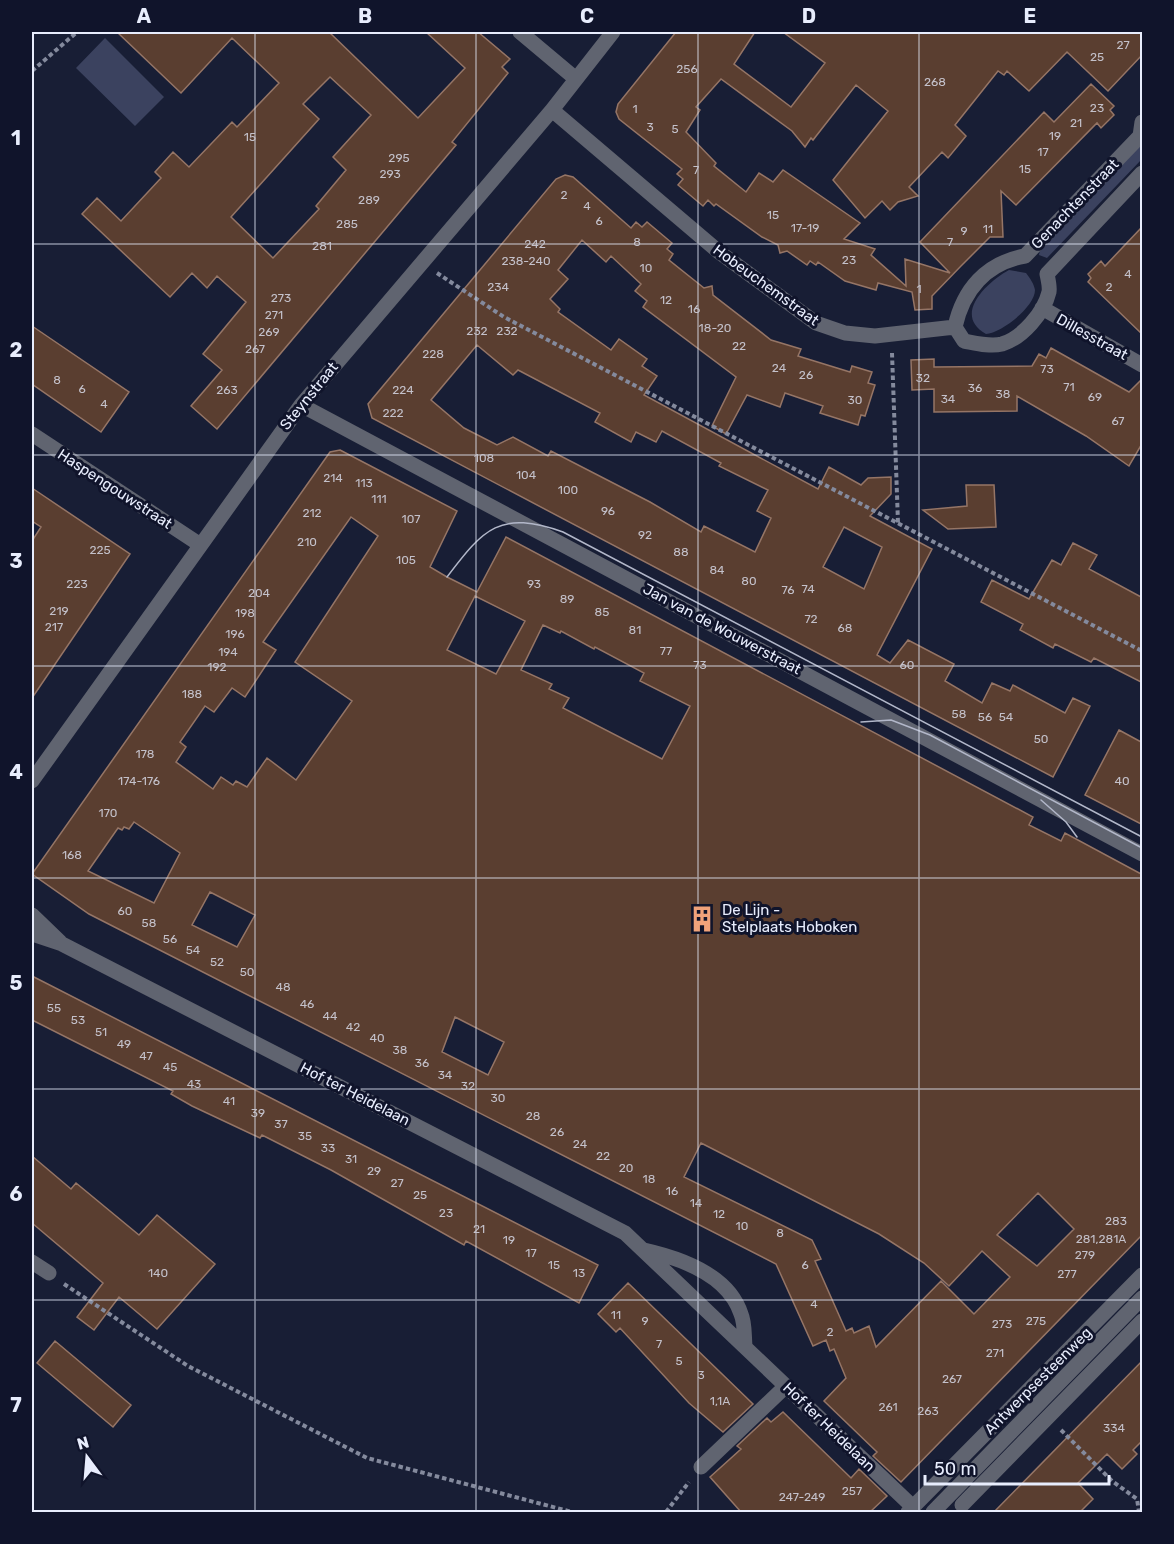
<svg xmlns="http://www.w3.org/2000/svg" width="1174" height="1544" viewBox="0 0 1174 1544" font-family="Rubik,sans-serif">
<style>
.green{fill:#3b425f}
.building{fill:#5a3e30;stroke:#957566;stroke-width:1.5;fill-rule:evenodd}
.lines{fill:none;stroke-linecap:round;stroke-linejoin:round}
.path{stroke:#848a9d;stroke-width:4;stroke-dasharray:4.5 3;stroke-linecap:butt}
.minor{stroke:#606470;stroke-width:15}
.tram{stroke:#b2b7c9;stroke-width:1.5}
.grid{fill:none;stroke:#e8edfd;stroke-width:1.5;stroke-opacity:0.55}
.labels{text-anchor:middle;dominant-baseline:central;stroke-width:6;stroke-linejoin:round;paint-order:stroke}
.number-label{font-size:12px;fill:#c4c1ca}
.street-label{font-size:15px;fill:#e8edfd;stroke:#10142b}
.poi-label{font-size:15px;fill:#e8edfd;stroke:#10142b;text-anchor:start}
.neatline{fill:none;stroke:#e8edfd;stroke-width:2}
.grid-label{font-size:20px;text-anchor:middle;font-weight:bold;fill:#e8edfd}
</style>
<rect width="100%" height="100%" fill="#181e35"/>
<path class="green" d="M 105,38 L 164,97 L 135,126 L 76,68 Z
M 1140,146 L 1142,146 L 1142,159 L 1047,258 L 1039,255 L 1040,250 Z
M 1009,270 L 1026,273 C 1030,278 1034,284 1035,290 C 1035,307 1001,333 986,334 C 952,315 987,282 1009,270 Z"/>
<path class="building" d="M 117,32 L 329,32 L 418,118 L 465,68 L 426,32 L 478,32 L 510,59 L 502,67 L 508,73 L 452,142 L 456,145 L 217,429 L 191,406 L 222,370 L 203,354 L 246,302 L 217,276 L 207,288 L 192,273 L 170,297 L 82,214 L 97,198 L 121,221 L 161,178 L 155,172 L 173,152 L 189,167 L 232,122 L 237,127 L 279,83 L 232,38 L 181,93 ZM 330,77 L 371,115 L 333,157 L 346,170 L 316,206 L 319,209 L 273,258 L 231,217 L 319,119 L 303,104 Z
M 676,32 L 755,32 L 734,64 L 791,107 L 825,63 L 783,32 L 1143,32 L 1143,54 L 1108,91 L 1067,52 L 1029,91 L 1007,71 L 1004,75 L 998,71 L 955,125 L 966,136 L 948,158 L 942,152 L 909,187 L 918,196 L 898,202 L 890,210 L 882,201 L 865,218 L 833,180 L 888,111 L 856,85 L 813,140 L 811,138 L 805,147 L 792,131 L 721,79 L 696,107 L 700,110 L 686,132 L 716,163 L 714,166 L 746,192 L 759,173 L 773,182 L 783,170 L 860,223 L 844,239 L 875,249 L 871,255 L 906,286 L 905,259 L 950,273 L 920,242 L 1044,112 L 1054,122 L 1091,84 L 1114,106 L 1110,110 L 1114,115 L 1101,128 L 1097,123 L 1016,205 L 1001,191 L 1003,237 L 990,237 L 961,266 L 932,296 L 932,309 L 915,310 L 912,292 L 878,283 L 876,290 L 845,281 L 818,262 L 816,265 L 810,261 L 807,265 L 787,251 L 780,253 L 778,245 L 762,237 L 716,204 L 714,206 L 708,200 L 703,206 L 678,185 L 683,179 L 677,174 L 682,169 L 619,119 L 616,112 L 618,104 Z
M 565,175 L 573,177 L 631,228 L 636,222 L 642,227 L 647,222 L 672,243 L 667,249 L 673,254 L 669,260 L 704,288 L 712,286 L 713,295 L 771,340 L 801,349 L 798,356 L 850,372 L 852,366 L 872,372 L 868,383 L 875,385 L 865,416 L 861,415 L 858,425 L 820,413 L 823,406 L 785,393 L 780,407 L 747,395 L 726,434 L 712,426 L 736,377 L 643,307 L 647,301 L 635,291 L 641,284 L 611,256 L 606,262 L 582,240 L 558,270 L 568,279 L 550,299 L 560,309 L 558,312 L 611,350 L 619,339 L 647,359 L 642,366 L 657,376 L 644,395 L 818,489 L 829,467 L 861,485 L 868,478 L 891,477 L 891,494 L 870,516 L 932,549 L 877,655 L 890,663 L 908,640 L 954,664 L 945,681 L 982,703 L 992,683 L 1010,691 L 1013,685 L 1065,713 L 1073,698 L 1090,706 L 1053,777 L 372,418 L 368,404 L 556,179 ZM 477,345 L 513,375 L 518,370 L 600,413 L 595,422 L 631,442 L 636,432 L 656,442 L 662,431 L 721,463 L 719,466 L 768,490 L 757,511 L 771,518 L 755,552 L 704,526 L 701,532 L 650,502 L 551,451 L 548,456 L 513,437 L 497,445 L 464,428 L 431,400 ZM 844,527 L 882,547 L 864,589 L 823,567 Z
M 1143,226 L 1143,335 L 1088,282 L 1091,278 L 1088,274 L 1101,261 L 1105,266 Z
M 32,326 L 129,392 L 101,432 L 32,384 Z
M 1051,348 L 1129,392 L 1143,378 L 1143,442 L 1129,466 L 1086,436 L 1017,396 L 1017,411 L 934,412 L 934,389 L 912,390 L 911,360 L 934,359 L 934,367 L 1032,366 L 1039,354 L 1046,358 Z
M 340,450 L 457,511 L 430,567 L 447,577 L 477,592 L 506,537 L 1033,817 L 1029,825 L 1061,841 L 1065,833 L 1143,875 L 1143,1234 L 901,1482 L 873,1456 L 877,1452 L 824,1401 L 846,1378 L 834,1349 L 830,1351 L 826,1340 L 813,1346 L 776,1264 L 89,914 L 32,874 L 330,452 ZM 351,517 L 378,536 L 295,662 L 352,701 L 296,780 L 267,758 L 247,787 L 236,781 L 233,785 L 221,777 L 213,789 L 176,762 L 186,747 L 180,742 L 205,706 L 214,712 L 232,688 L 245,697 L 276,650 L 263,642 ZM 475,596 L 525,621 L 496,674 L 447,650 ZM 543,625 L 560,633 L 561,631 L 594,649 L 595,647 L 644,673 L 640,681 L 690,706 L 662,759 L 563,708 L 569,698 L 549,689 L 552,684 L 521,670 ZM 134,822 L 180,853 L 154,903 L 88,871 L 118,828 L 122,830 L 124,827 L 129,829 ZM 210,892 L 255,915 L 237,947 L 192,925 ZM 455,1017 L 504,1042 L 488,1075 L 442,1052 ZM 701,1143 L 879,1234 L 924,1263 L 949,1286 L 982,1251 L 1010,1277 L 974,1314 L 941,1281 L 876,1347 L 869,1326 L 854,1333 L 852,1328 L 846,1331 L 815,1261 L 821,1259 L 812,1240 L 684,1177 ZM 1038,1193 L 1074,1229 L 1037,1266 L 997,1235 Z
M 966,485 L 994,485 L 996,527 L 948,529 L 923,510 L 967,506 Z
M 32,488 L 130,554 L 32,698 L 32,541 L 41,527 L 32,521 Z
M 1073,543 L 1097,555 L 1089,569 L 1143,598 L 1143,683 L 1094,658 L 1091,662 L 1055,644 L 1053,648 L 1020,630 L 1023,624 L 981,602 L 992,580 L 1029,599 L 1052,560 L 1061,565 Z
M 1119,730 L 1143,743 L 1143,825 L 1085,795 Z
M 32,976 L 598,1265 L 579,1303 L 466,1241 L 464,1245 L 331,1170 L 262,1135 L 260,1138 L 192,1106 L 171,1094 L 173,1091 L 32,1020 Z
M 32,1156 L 71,1189 L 76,1183 L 139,1235 L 157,1215 L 215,1264 L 157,1329 L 119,1297 L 94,1330 L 77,1317 L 103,1283 L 32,1223 Z
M 628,1283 L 753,1404 L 723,1432 L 689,1403 L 620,1328 L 616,1332 L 598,1314 Z
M 55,1341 L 131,1405 L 113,1427 L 37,1363 Z
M 1143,1360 L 1143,1440 L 1133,1450 L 1137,1454 L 1122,1469 L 1107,1454 L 1078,1483 L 1093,1499 L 1080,1512 L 994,1512 Z
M 783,1412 L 851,1478 L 859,1469 L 887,1496 L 870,1512 L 741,1512 L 710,1477 L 741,1449 L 737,1446 L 767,1418 L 771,1422 Z"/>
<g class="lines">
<path class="path" d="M 32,71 L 77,32
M 437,273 L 504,317 L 1142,651
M 892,353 L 898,523
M 64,1284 L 188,1366 L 367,1458 L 572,1512
M 1061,1430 L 1112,1481 L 1137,1499 L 1139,1512
M 666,1512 L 689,1482"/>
<path class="minor" d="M 520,32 L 576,79
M 552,110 L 719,252 L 816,323 L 845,333 L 875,336 L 955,327
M 1042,308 L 1142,365
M 955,327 C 963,290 986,263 1025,256 L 1140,136 L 1142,122
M 955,327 L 964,341 C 975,343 990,347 1002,344 C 1022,338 1044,313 1049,292 C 1050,287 1048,279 1047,274 L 1142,173
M 301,405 L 1142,854
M 32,434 L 199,544
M 32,781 L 301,405 L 552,110 L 613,32
M 32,915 L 60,942
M 32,934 L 62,944 L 625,1233 L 913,1507
M 644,1250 C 680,1258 728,1274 741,1314 C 745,1323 744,1336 745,1346
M 32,1262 L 49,1273
M 701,1467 L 786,1386
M 962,1505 L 1142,1321
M 908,1512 L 1142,1275
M 933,1512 L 1142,1298"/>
<path class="tram" d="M 447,577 C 484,528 500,510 563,532 L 1142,837
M 861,722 L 891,720 L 930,735 L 1142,848
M 1041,800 L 1066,822 L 1077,837"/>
</g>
<path class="grid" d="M 255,32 L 255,1512M 476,32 L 476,1512M 698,32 L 698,1512M 919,32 L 919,1512M 32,244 L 1142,244M 32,455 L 1142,455M 32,666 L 1142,666M 32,878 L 1142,878M 32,1089 L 1142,1089M 32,1300 L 1142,1300"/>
<defs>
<g id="building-bare" transform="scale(2.07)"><path d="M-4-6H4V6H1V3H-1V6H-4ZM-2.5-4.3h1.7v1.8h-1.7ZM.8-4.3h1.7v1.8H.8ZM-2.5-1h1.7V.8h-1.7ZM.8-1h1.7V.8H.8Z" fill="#f0a27a" stroke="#10142b" stroke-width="2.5" paint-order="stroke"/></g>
</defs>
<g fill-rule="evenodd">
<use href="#building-bare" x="702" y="919"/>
</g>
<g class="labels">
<g class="number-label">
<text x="1123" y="45">27</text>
<text x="1097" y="57">25</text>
<text x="687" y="69">256</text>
<text x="935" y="82">268</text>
<text x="1097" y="108">23</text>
<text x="635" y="109">1</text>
<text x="1076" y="123">21</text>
<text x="650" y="127">3</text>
<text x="675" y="129">5</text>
<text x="1055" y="136">19</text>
<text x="250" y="137">15</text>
<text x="1043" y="152">17</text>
<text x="399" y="158">295</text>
<text x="1025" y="169">15</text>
<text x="696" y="170">7</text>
<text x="390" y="174">293</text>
<text x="564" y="195">2</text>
<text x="369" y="200">289</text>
<text x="587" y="206">4</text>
<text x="773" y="215">15</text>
<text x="599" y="221">6</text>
<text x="347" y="224">285</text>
<text x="805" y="228">17-19</text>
<text x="988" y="229">11</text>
<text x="964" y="231">9</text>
<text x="637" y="242">8</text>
<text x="950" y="242">7</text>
<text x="535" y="244">242</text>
<text x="322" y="246">281</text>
<text x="849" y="260">23</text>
<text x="526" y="261">238-240</text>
<text x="646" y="268">10</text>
<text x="1128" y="274">4</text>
<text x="498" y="287">234</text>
<text x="1109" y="287">2</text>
<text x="919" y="289">1</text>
<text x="281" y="298">273</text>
<text x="666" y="300">12</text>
<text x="694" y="309">16</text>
<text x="274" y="315">271</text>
<text x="715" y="328">18-20</text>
<text x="477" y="331">232</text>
<text x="507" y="331">232</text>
<text x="269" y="332">269</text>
<text x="739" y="346">22</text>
<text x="255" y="349">267</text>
<text x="433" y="354">228</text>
<text x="779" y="368">24</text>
<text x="1047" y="369">73</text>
<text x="806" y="375">26</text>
<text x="923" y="378">32</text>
<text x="57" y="380">8</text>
<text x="1069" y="387">71</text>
<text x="975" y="388">36</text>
<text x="82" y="389">6</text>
<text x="227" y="390">263</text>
<text x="403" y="390">224</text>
<text x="1003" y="394">38</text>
<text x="1095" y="397">69</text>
<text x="948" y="399">34</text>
<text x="855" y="400">30</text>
<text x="104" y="404">4</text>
<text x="393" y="413">222</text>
<text x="1118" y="421">67</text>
<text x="484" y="458">108</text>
<text x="526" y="475">104</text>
<text x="333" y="478">214</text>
<text x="364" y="483">113</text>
<text x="568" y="490">100</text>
<text x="379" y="499">111</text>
<text x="608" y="511">96</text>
<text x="312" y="513">212</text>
<text x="411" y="519">107</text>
<text x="645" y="535">92</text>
<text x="307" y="542">210</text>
<text x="100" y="550">225</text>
<text x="681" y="552">88</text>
<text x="406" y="560">105</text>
<text x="717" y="570">84</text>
<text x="749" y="581">80</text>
<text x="77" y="584">223</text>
<text x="534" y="584">93</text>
<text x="808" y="589">74</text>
<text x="788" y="590">76</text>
<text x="259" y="593">204</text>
<text x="567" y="599">89</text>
<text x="59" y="611">219</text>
<text x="602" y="612">85</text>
<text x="245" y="613">198</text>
<text x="811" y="619">72</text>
<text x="54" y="627">217</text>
<text x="845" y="628">68</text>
<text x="635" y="630">81</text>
<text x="235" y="634">196</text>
<text x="666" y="651">77</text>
<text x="228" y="652">194</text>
<text x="700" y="665">73</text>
<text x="907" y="665">60</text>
<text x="217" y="667">192</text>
<text x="192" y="694">188</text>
<text x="959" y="714">58</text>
<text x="985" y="717">56</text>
<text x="1006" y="717">54</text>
<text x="1041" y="739">50</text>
<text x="145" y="754">178</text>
<text x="139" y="781">174-176</text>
<text x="1122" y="781">40</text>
<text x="108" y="813">170</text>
<text x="72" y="855">168</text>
<text x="125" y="911">60</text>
<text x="149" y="923">58</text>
<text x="170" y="939">56</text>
<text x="193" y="950">54</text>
<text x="217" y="962">52</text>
<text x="247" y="972">50</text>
<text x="283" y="987">48</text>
<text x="307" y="1004">46</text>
<text x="54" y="1008">55</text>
<text x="330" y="1016">44</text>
<text x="78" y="1020">53</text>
<text x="353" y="1027">42</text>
<text x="101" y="1032">51</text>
<text x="377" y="1038">40</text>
<text x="124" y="1044">49</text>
<text x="400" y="1050">38</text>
<text x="146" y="1056">47</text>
<text x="422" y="1063">36</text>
<text x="170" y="1067">45</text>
<text x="445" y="1075">34</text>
<text x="194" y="1084">43</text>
<text x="468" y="1086">32</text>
<text x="498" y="1098">30</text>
<text x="229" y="1101">41</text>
<text x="258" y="1113">39</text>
<text x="533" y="1116">28</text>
<text x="281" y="1124">37</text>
<text x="557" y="1132">26</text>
<text x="305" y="1136">35</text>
<text x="580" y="1144">24</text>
<text x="328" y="1148">33</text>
<text x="603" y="1156">22</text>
<text x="351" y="1159">31</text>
<text x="626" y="1168">20</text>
<text x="374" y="1171">29</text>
<text x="649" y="1179">18</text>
<text x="397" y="1183">27</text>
<text x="672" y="1191">16</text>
<text x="420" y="1195">25</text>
<text x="696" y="1203">14</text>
<text x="446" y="1213">23</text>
<text x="719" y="1214">12</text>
<text x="1116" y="1221">283</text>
<text x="742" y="1226">10</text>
<text x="479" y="1229">21</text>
<text x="780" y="1233">8</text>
<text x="1101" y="1239">281,281A</text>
<text x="509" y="1240">19</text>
<text x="531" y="1253">17</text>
<text x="1085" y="1255">279</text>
<text x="554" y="1265">15</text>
<text x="805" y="1265">6</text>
<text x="158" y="1273">140</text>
<text x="579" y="1273">13</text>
<text x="1067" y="1274">277</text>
<text x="814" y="1304">4</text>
<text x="616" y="1315">11</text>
<text x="645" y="1321">9</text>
<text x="1036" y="1321">275</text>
<text x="1002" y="1324">273</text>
<text x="830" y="1332">2</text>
<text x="659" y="1344">7</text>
<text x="995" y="1353">271</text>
<text x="679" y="1361">5</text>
<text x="701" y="1375">3</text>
<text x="952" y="1379">267</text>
<text x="720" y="1401">1,1A</text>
<text x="888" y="1407">261</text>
<text x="928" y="1411">263</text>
<text x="1114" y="1428">334</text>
<text x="852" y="1491">257</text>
<text x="802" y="1497">247-249</text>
</g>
<g class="street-label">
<text transform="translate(1075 204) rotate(-46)">Genachtenstraat</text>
<text transform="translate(766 285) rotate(36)">Hobeuchemstraat</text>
<text transform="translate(1092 337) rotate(29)">Dillesstraat</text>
<text transform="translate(309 396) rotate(-51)">Steynstraat</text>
<text transform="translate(115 489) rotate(33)">Haspengouwstraat</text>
<text transform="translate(722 629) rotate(28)">Jan van de Wouwerstraat</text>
<text transform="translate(355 1094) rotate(27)">Hof ter Heidelaan</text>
<text transform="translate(1038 1381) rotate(-45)">Antwerpsesteenweg</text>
<text transform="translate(829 1427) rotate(44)">Hof ter Heidelaan</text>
</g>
<g class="poi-label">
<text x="722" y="910">De Lijn -<tspan x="722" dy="17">Stelplaats Hoboken</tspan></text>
</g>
</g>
<rect width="1174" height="1544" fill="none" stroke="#10142b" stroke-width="66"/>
<g transform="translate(87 1457) rotate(344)" stroke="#10142b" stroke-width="4.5" paint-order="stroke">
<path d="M0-4.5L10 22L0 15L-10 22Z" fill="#e8edfd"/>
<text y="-9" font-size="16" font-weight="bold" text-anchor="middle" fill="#e8edfd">N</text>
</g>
<path d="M925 1475v9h184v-9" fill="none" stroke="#e8edfd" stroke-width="3"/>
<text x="934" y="1475" font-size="18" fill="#e8edfd" stroke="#10142b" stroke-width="4.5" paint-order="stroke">50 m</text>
<rect x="33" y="33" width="1108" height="1478" class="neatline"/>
<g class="grid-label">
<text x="144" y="23">A</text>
<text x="365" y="23">B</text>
<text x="587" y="23">C</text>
<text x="809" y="23">D</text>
<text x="1030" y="23">E</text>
<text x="16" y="145">1</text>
<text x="16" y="357">2</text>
<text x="16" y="568">3</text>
<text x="16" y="779">4</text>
<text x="16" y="990">5</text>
<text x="16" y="1201">6</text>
<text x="16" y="1412">7</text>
</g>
</svg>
